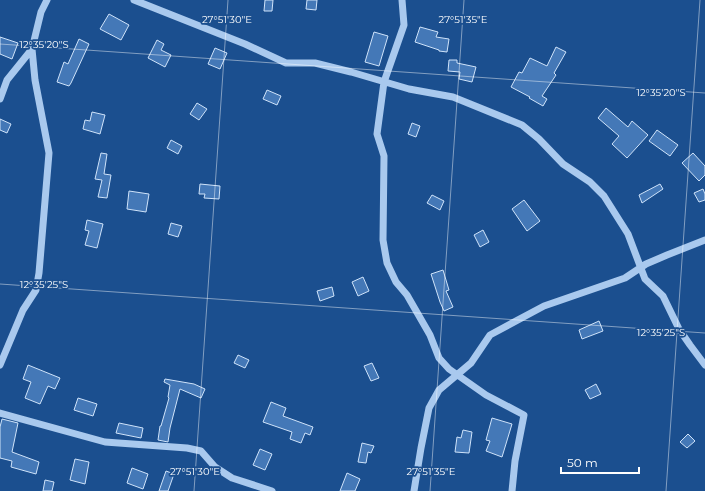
<svg xmlns="http://www.w3.org/2000/svg" width="705" height="491" viewBox="0 0 705 491" font-family="Montserrat,sans-serif">
<style>
.building{fill:#4478b7;stroke:#cfe3fa}
.lines{fill:none;stroke-linecap:round;stroke-linejoin:round}
.minor{stroke:#a9c9ee;stroke-width:7}
.ticks{fill:none;stroke:#fff;stroke-width:1;stroke-opacity:0.45}
.ticks-label{font-size:10px;text-anchor:middle;fill:#fff;stroke:#1b4f8f;stroke-width:3.5;stroke-linejoin:round;paint-order:stroke}
</style>
<rect width="100%" height="100%" fill="#1b4f8f"/>
<path class="building" d="M 265,0 L 273,0 L 272,11 L 264,11 Z
M 307,0 L 317,0 L 316,10 L 306,9 Z
M 109,14 L 129,25 L 121,40 L 100,29 Z
M 420,27 L 438,32 L 436,37 L 449,39 L 447,52 L 439,51 L 439,50 L 415,42 Z
M 374,32 L 388,36 L 379,66 L 365,62 Z
M 0,37 L 18,43 L 12,59 L 0,54 Z
M 79,39 L 89,44 L 71,83 L 69,86 L 57,82 L 64,62 L 68,64 Z
M 157,40 L 164,44 L 161,50 L 171,55 L 165,67 L 148,58 Z
M 556,47 L 566,52 L 554,73 L 556,75 L 542,96 L 547,99 L 543,106 L 529,98 L 530,97 L 511,87 L 519,72 L 522,73 L 530,58 L 547,66 Z
M 215,48 L 227,53 L 220,69 L 208,64 Z
M 449,60 L 457,60 L 457,63 L 476,67 L 472,82 L 459,79 L 460,72 L 448,71 Z
M 267,90 L 281,96 L 277,105 L 263,99 Z
M 197,103 L 207,109 L 199,120 L 190,114 Z
M 606,108 L 628,127 L 632,121 L 648,135 L 627,158 L 612,144 L 619,136 L 598,118 Z
M 92,112 L 105,115 L 100,134 L 83,129 L 85,120 L 90,121 Z
M 0,119 L 11,124 L 7,133 L 0,130 Z
M 412,123 L 420,126 L 416,137 L 408,134 Z
M 657,130 L 678,145 L 670,156 L 649,141 Z
M 171,140 L 182,146 L 178,154 L 167,148 Z
M 101,153 L 107,154 L 104,174 L 111,175 L 107,198 L 98,197 L 102,180 L 95,179 Z
M 693,153 L 705,166 L 705,175 L 699,181 L 682,163 Z
M 200,184 L 220,186 L 219,199 L 204,198 L 205,194 L 199,194 Z
M 660,184 L 663,189 L 642,203 L 639,195 Z
M 703,189 L 705,194 L 705,200 L 699,202 L 694,193 Z
M 129,191 L 149,194 L 146,212 L 127,209 Z
M 432,195 L 444,201 L 440,210 L 427,203 Z
M 524,200 L 540,221 L 527,231 L 512,209 Z
M 87,220 L 103,224 L 97,248 L 85,245 L 89,231 L 85,230 Z
M 171,223 L 182,226 L 178,237 L 168,234 Z
M 483,230 L 489,242 L 480,247 L 474,235 Z
M 443,270 L 449,290 L 446,291 L 453,307 L 444,311 L 440,302 L 431,274 Z
M 363,277 L 369,291 L 358,296 L 352,282 Z
M 332,287 L 334,296 L 320,301 L 317,291 Z
M 599,321 L 603,331 L 582,339 L 579,330 Z
M 238,355 L 249,360 L 245,368 L 234,363 Z
M 372,363 L 379,378 L 371,381 L 364,366 Z
M 28,365 L 60,378 L 55,389 L 48,386 L 40,404 L 25,398 L 31,382 L 23,379 Z
M 165,379 L 194,384 L 205,389 L 201,398 L 180,389 L 170,428 L 168,442 L 158,440 L 160,426 L 161,426 L 169,398 L 168,397 L 170,385 L 164,382 Z
M 596,384 L 601,394 L 590,399 L 585,390 Z
M 78,398 L 97,404 L 93,416 L 74,410 Z
M 271,402 L 286,408 L 283,416 L 313,427 L 310,435 L 305,433 L 301,443 L 290,439 L 292,432 L 263,422 Z
M 492,418 L 512,424 L 502,457 L 486,451 L 490,441 L 486,440 Z
M 2,419 L 18,423 L 12,452 L 39,462 L 36,474 L 11,467 L 12,461 L 0,458 L 0,427 Z
M 119,423 L 143,428 L 141,438 L 116,433 Z
M 463,430 L 472,432 L 469,453 L 455,452 L 457,437 L 461,438 Z
M 688,434 L 695,441 L 687,448 L 680,442 Z
M 362,443 L 374,446 L 371,453 L 368,452 L 366,463 L 358,462 Z
M 260,449 L 272,454 L 265,470 L 253,465 Z
M 75,459 L 89,462 L 85,484 L 70,480 Z
M 132,468 L 148,474 L 143,489 L 127,483 Z
M 166,471 L 174,474 L 168,491 L 159,491 Z
M 347,473 L 360,479 L 355,491 L 340,491 Z
M 45,480 L 54,482 L 52,491 L 43,491 Z"/>
<g class="lines">
<path class="minor" d="M 134,0 L 245,44 L 286,63 L 315,63 L 351,72 L 409,89 L 453,97 L 522,125 L 539,139 L 563,164 L 590,182 L 604,196 L 628,234 L 645,279 L 663,296 L 679,329 L 690,345 L 705,365
M 402,0 L 404,25 L 384,82 L 377,134 L 384,156 L 383,240 L 387,263 L 396,282 L 407,295 L 430,335 L 439,358 L 449,369 L 486,395 L 524,415 L 515,461 L 512,491
M 0,99 L 7,80 L 32,49
M 0,365 L 23,310 L 36,290 L 39,273 L 49,153 L 35,80 L 32,49 L 41,12 L 47,0
M 0,413 L 105,442 L 187,448 L 201,451 L 215,467 L 232,478 L 272,491
M 414,491 L 421,448 L 429,408 L 439,390 L 471,363 L 490,335 L 544,306 L 625,278 L 646,264 L 667,255 L 705,240"/>
</g>
<path class="ticks" d="M 0,44 L 705,93M 0,284 L 705,333M 194,491 L 228,0M 430,491 L 464,0M 666,491 L 700,0"/>
<g class="ticks-label">
<text x="227" y="23">27°51'30"E</text>
<text x="463" y="23">27°51'35"E</text>
<text x="44" y="48">12°35'20"S</text>
<text x="661" y="96">12°35'20"S</text>
<text x="44" y="288">12°35'25"S</text>
<text x="661" y="336">12°35'25"S</text>
<text x="195" y="475">27°51'30"E</text>
<text x="431" y="475">27°51'35"E</text>
</g>
<path d="M561 467v6h78v-6" fill="none" stroke="#ffffff" stroke-width="2"/>
<text x="567" y="467" font-size="12" fill="#ffffff" stroke="#1b4f8f" stroke-width="3" paint-order="stroke">50 m</text>
</svg>
